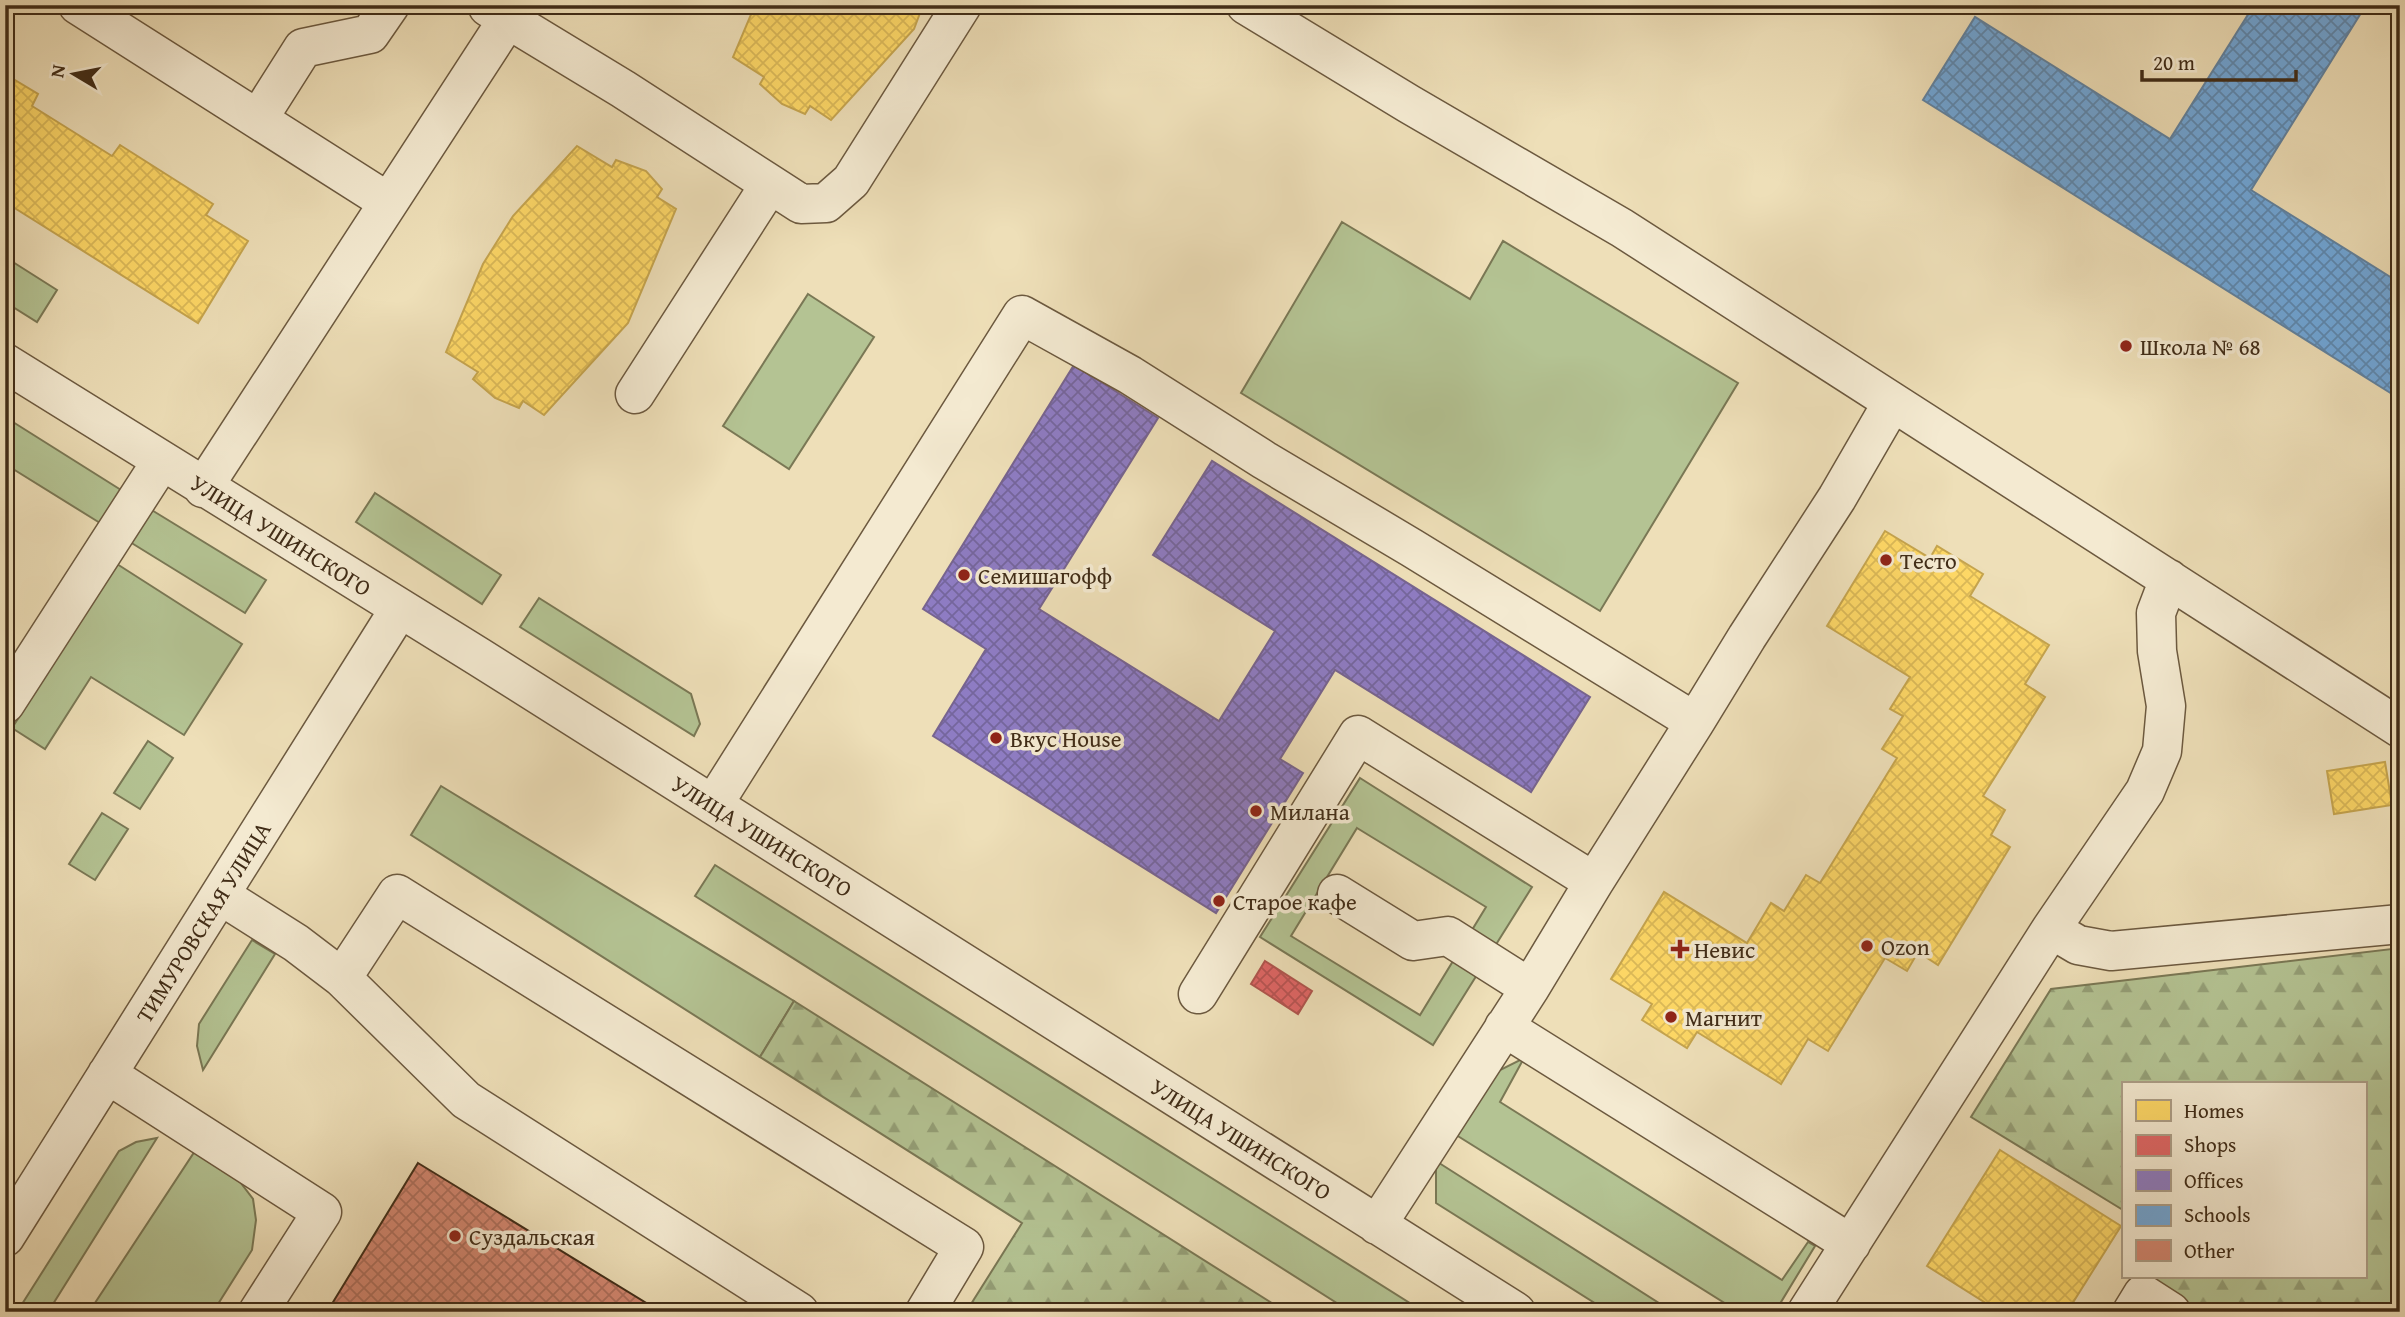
<svg xmlns="http://www.w3.org/2000/svg" width="2405" height="1317" viewBox="0 0 2405 1317" font-family="'Gentium Book Plus',serif">
<style>
.green{fill:#b4c393;stroke:#7a7855;stroke-width:2;fill-rule:evenodd}
.forest{fill:url(#forest-firs);stroke:#7a7855;stroke-width:2}
.homes{fill:url(#homes-cross-hatch);stroke:#c6a54e;stroke-width:2}
.shops{fill:url(#shops-cross-hatch);stroke:#b0554e;stroke-width:2}
.offices{fill:url(#offices-cross-hatch);stroke:#77648f;stroke-width:2}
.schools{fill:url(#schools-cross-hatch);stroke:#6183a1;stroke-width:2}
.building{fill:url(#building-cross-hatch);stroke:#402c17;stroke-width:2}
.lines{fill:none;stroke-linecap:round;stroke-linejoin:round}
.minor-casing{stroke:#6c593f;stroke-width:41}
.minor{stroke:#f4ead1;stroke-width:38}
.poi-dot{fill:#8f2418;stroke:#f4ead1;stroke-width:2.5}
.labels{text-anchor:middle;dominant-baseline:central;stroke-width:7;stroke-linejoin:round;paint-order:stroke}
.poi-label{font-size:23px;fill:#402c17;stroke:#f4ead1;text-anchor:start}
.street-label{font-size:23px;fill:#402c17;stroke:#f4ead1}
</style>
<defs>
<pattern id="forest-firs" width="22" height="20" patternUnits="userSpaceOnUse" patternTransform="scale(1.75)"><rect width="22" height="20" fill="#b4c393"/><path d="M5 1l3.5 6h-7zM16 11l3.5 6h-7z" fill="#949f77"/></pattern>
<pattern id="homes-cross-hatch" width="8" height="8" patternUnits="userSpaceOnUse" patternTransform="scale(1.75)"><rect width="8" height="8" fill="#ffd966"/><path d="M0 0l8 8M0 8l8-8" fill="none" stroke="#dcba58"/></pattern>
<pattern id="shops-cross-hatch" width="8" height="8" patternUnits="userSpaceOnUse" patternTransform="scale(1.75)"><rect width="8" height="8" fill="#e06666"/><path d="M0 0l8 8M0 8l8-8" fill="none" stroke="#b75453"/></pattern>
<pattern id="offices-cross-hatch" width="8" height="8" patternUnits="userSpaceOnUse" patternTransform="scale(1.75)"><rect width="8" height="8" fill="#8e7cc3"/><path d="M0 0l8 8M0 8l8-8" fill="none" stroke="#75669d"/></pattern>
<pattern id="schools-cross-hatch" width="8" height="8" patternUnits="userSpaceOnUse" patternTransform="scale(1.75)"><rect width="8" height="8" fill="#6fa8dc"/><path d="M0 0l8 8M0 8l8-8" fill="none" stroke="#5d89b1"/></pattern>
<pattern id="building-cross-hatch" width="8" height="8" patternUnits="userSpaceOnUse" patternTransform="scale(1.75)"><rect width="8" height="8" fill="#d38670"/><path d="M0 0l8 8M0 8l8-8" fill="none" stroke="#ad6e5b"/></pattern>
</defs>
<rect width="100%" height="100%" fill="#eedfb8"/>
<filter id="stains"><feTurbulence type="fractalNoise" baseFrequency=".00286" numOctaves="4"/><feColorMatrix values="0 0 0 0 .2 0 0 0 0 .09 0 0 0 0 .02 0 0 0 .5 -.17"/></filter>
<radialGradient id="worn" r=".72"><stop offset=".6" stop-color="#630" stop-opacity="0"/><stop offset="1" stop-color="#630" stop-opacity=".3"/></radialGradient>
<path class="green" d="M 1342,222 L 1470,299 L 1503,241 L 1738,383 L 1600,611 L 1241,393 Z
M 5,257 L 57,290 L 37,322 L 5,302 Z
M 808,294 L 874,337 L 789,469 L 723,426 Z
M 5,417 L 121,490 L 100,523 L 5,464 Z
M 375,493 L 501,575 L 482,604 L 356,522 Z
M 150,509 L 266,580 L 245,613 L 130,542 Z
M 117,564 L 242,644 L 184,735 L 91,677 L 45,749 L 12,728 Z
M 539,598 L 691,694 L 700,724 L 694,736 L 520,627 Z
M 148,741 L 173,758 L 140,809 L 114,793 Z
M 1360,778 L 1532,887 L 1433,1045 L 1260,937 ZM 1357,828 L 1486,907 L 1420,1015 L 1291,936 Z
M 441,786 L 794,1001 L 760,1057 L 411,835 Z
M 102,813 L 128,829 L 95,880 L 69,864 Z
M 715,865 L 1424,1312 L 1351,1312 L 695,896 Z
M 252,940 L 275,954 L 203,1070 L 197,1046 L 199,1024 Z
M 1524,1058 L 1500,1102 L 1782,1280 L 1808,1242 L 1815,1246 L 1775,1312 L 1739,1312 L 1453,1133 L 1492,1074 Z
M 157,1138 L 48,1312 L 17,1312 L 119,1151 L 136,1142 Z
M 195,1151 L 237,1178 L 253,1199 L 256,1220 L 252,1250 L 213,1312 L 89,1312 Z
M 1436,1161 L 1673,1312 L 1609,1312 L 1436,1203 Z"/>
<path class="forest" d="M 2400,948 L 2400,1312 L 2188,1312 L 2132,1277 L 2365,1277 L 2365,1084 L 2123,1084 L 2123,1210 L 1971,1117 L 2051,989 Z
M 794,1001 L 1286,1312 L 966,1312 L 1022,1223 L 760,1057 Z"/>
<path class="homes" d="M 755,5 L 923,5 L 914,29 L 831,120 L 810,106 L 805,114 L 782,104 L 760,84 L 764,77 L 733,57 Z
M 5,74 L 38,94 L 32,106 L 112,156 L 120,145 L 213,204 L 206,215 L 248,241 L 198,323 L 5,202 Z
M 577,146 L 612,167 L 616,160 L 646,171 L 662,189 L 657,197 L 676,209 L 628,323 L 544,415 L 523,401 L 519,408 L 495,398 L 473,379 L 478,372 L 446,352 L 483,264 L 513,216 Z
M 1885,531 L 1930,558 L 1937,546 L 1983,574 L 1970,596 L 2049,645 L 2025,684 L 2045,697 L 1983,796 L 2005,810 L 1991,835 L 2010,847 L 1938,965 L 1918,952 L 1907,971 L 1885,958 L 1828,1051 L 1808,1039 L 1781,1084 L 1697,1032 L 1687,1048 L 1642,1020 L 1652,1004 L 1611,979 L 1664,892 L 1747,943 L 1771,903 L 1784,911 L 1806,875 L 1820,883 L 1897,758 L 1882,749 L 1903,716 L 1890,709 L 1910,677 L 1827,626 Z
M 2385,762 L 2392,805 L 2334,814 L 2327,771 Z
M 2000,1150 L 2121,1226 L 2067,1312 L 2000,1312 L 1927,1266 Z"/>
<path class="shops" d="M 1265,961 L 1312,991 L 1298,1014 L 1251,984 Z"/>
<path class="offices" d="M 1074,365 L 1158,418 L 1039,609 L 1219,721 L 1275,631 L 1153,555 L 1212,461 L 1590,697 L 1531,792 L 1335,670 L 1280,759 L 1303,773 L 1216,913 L 933,736 L 986,649 L 923,609 Z"/>
<path class="schools" d="M 2254,5 L 2366,5 L 2251,190 L 2400,283 L 2400,382 L 2392,394 L 1923,100 L 1975,17 L 2170,139 Z"/>
<path class="building" d="M 418,1163 L 656,1309 L 655,1312 L 327,1312 Z"/>
<g class="lines">
<g class="minor-casing">
<path id="minor" d="M 78,5 L 388,202
M 1246,5 L 1409,104 L 1622,228 L 2400,728
M 488,7 L 623,89 L 770,184
M 258,119 L 303,48 L 370,34 L 390,5
M 5,363 L 479,657 L 1516,1312
M 635,394 L 770,184 L 801,204 L 826,203 L 851,181 L 962,5
M 203,488 L 517,5
M 5,704 L 161,462
M 1695,722 L 1747,637 L 1837,498 L 1892,403
M 713,805 L 1022,315 L 1130,375 L 1264,460 L 1412,548 L 1695,722 L 1594,882 L 1530,988 L 1377,1225
M 1337,894 L 1413,941 L 1448,936 L 1530,988
M 220,895 L 296,943 L 342,978 L 466,1100 L 799,1312
M 2051,929 L 2145,791 L 2162,751 L 2166,706 L 2157,651 L 2156,613 L 2169,579
M 342,978 L 397,894 L 964,1247 L 925,1312
M 1198,994 L 1358,735 L 1594,882
M 1504,1027 L 1851,1244
M 107,1074 L 322,1212 L 258,1312
M 5,1237 L 400,608
M 1807,1312 L 2051,929 L 2078,945 L 2111,951 L 2400,924
M 2132,1312 L 2143,1294 L 2171,1312"/>
</g>
<use href="#minor" class="minor"/>
</g>
<g class="poi-dot">
<circle cx="2126" cy="346" r="7"/>
<circle cx="1886" cy="560" r="7"/>
<circle cx="964" cy="575" r="7"/>
<circle cx="996" cy="738" r="7"/>
<circle cx="1256" cy="811" r="7"/>
<circle cx="1219" cy="901" r="7"/>
<circle cx="1867" cy="946" r="7"/>
<path d="M1676.5 938.5h7v7h7v7h-7v7h-7v-7h-7v-7h7z"/>
<circle cx="1671" cy="1017" r="7"/>
<circle cx="455" cy="1236" r="7"/>
</g>
<g class="labels">
<g class="poi-label">
<text x="2140" y="346">Школа № 68</text>
<text x="1900" y="560">Тесто</text>
<text x="978" y="575">Семишагофф</text>
<text x="1010" y="738">Вкус House</text>
<text x="1270" y="811">Милана</text>
<text x="1233" y="901">Старое кафе</text>
<text x="1881" y="946">Ozon</text>
<text x="1694" y="949">Невис</text>
<text x="1685" y="1017">Магнит</text>
<text x="469" y="1236">Суздальская</text>
</g>
<g class="street-label">
<text transform="translate(281 535) rotate(32)">УЛИЦА УШИНСКОГО</text>
<text transform="translate(762 836) rotate(32)">УЛИЦА УШИНСКОГО</text>
<text transform="translate(203 922) rotate(-58)">ТИМУРОВСКАЯ УЛИЦА</text>
<text transform="translate(1241 1139) rotate(32)">УЛИЦА УШИНСКОГО</text>
</g>
</g>
<rect width="2405" height="1317" fill="none" stroke="#eedfb8" stroke-width="28"/>
<rect x="7" y="7" width="2391" height="1303" fill="none" stroke="#402c17" stroke-width="3.5"/>
<rect x="14" y="14" width="2377" height="1289" fill="none" stroke="#402c17" stroke-width="2"/>
<rect x="2122" y="1082" width="245" height="196" fill="#f4ead1" stroke="#ac9e87" stroke-width="2"/>
<rect x="2136" y="1100" width="35" height="21" fill="#ffd966" stroke="#ac9e87" stroke-width="2"/>
<text x="2184" y="1118" font-size="21" fill="#402c17">Homes</text>
<rect x="2136" y="1135" width="35" height="21" fill="#e06666" stroke="#ac9e87" stroke-width="2"/>
<text x="2184" y="1152" font-size="21" fill="#402c17">Shops</text>
<rect x="2136" y="1170" width="35" height="21" fill="#8e7cc3" stroke="#ac9e87" stroke-width="2"/>
<text x="2184" y="1188" font-size="21" fill="#402c17">Offices</text>
<rect x="2136" y="1205" width="35" height="21" fill="#6fa8dc" stroke="#ac9e87" stroke-width="2"/>
<text x="2184" y="1222" font-size="21" fill="#402c17">Schools</text>
<rect x="2136" y="1240" width="35" height="21" fill="#d38670" stroke="#ac9e87" stroke-width="2"/>
<text x="2184" y="1258" font-size="21" fill="#402c17">Other</text>
<g transform="translate(74 74) rotate(280)" stroke="#f4ead1" stroke-width="5" paint-order="stroke">
<path d="M0-5L12 26L0 18L-12 26Z" fill="#402c17"/>
<text y="-10" font-size="19" font-weight="bold" text-anchor="middle" fill="#402c17">N</text>
</g>
<path d="M2142 70v10h154v-10" fill="none" stroke="#402c17" stroke-width="3.5"/>
<text x="2153" y="70" font-size="21" fill="#402c17" stroke="#f4ead1" stroke-width="5" paint-order="stroke">20 m</text>
<rect width="100%" height="100%" filter="url(#stains)"/>
<rect width="100%" height="100%" fill="url(#worn)"/>
</svg>
